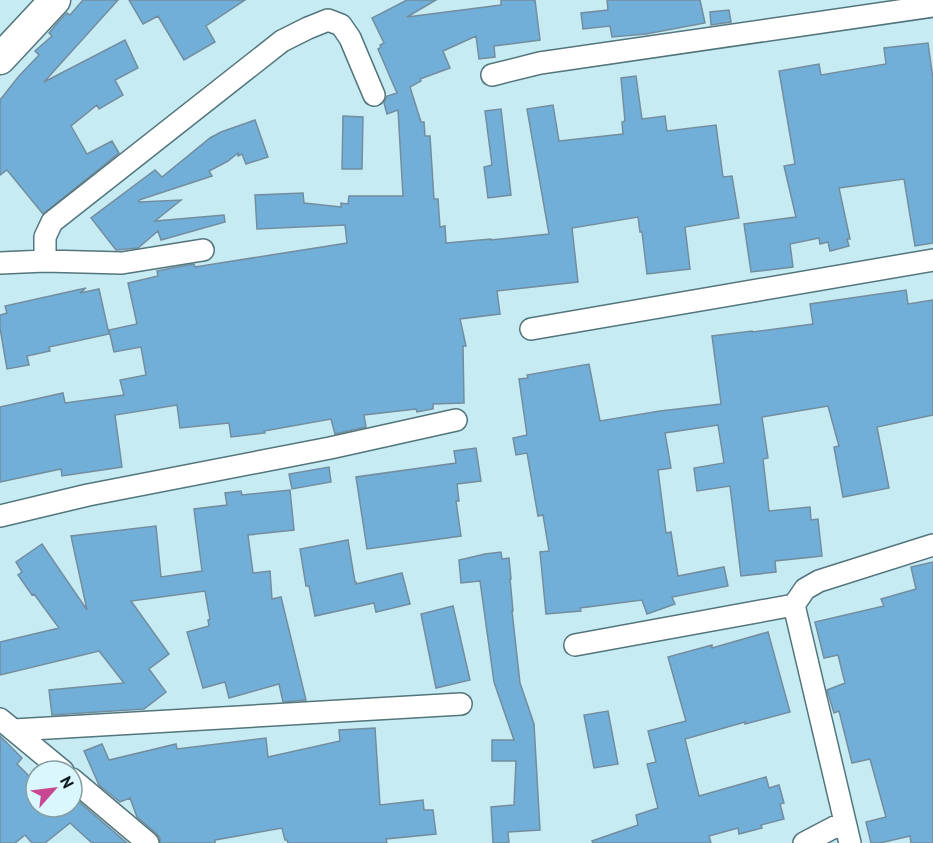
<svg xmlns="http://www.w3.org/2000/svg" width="933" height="843" viewBox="0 0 933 843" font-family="'PT Sans',sans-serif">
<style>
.building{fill:#72afd8;stroke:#738d9f;stroke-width:1.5}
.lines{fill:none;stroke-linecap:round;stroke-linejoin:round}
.street-casing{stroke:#53757b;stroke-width:24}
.secondary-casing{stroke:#53757b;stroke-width:33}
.street{stroke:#fff;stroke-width:21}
.secondary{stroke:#fff;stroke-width:30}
</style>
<rect width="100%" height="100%" fill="#c6ebf3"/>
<path class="building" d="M 83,0 L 118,0 L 44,82 L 125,40 L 138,68 L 115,80 L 123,95 L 99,109 L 97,105 L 71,126 L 87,154 L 112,141 L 119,153 L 43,214 L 7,170 L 0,175 L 0,100 L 19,76 L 39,55 L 35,51 L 52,36 L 49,33 L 59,21 L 67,13 L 70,15 Z
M 129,0 L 245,0 L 206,26 L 215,42 L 184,60 L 158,16 L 143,24 Z
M 407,0 L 436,0 L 407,17 L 501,5 L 501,0 L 535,0 L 540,40 L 494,46 L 495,57 L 479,59 L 476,36 L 443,51 L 450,68 L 420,79 L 421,81 L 410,87 L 421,122 L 424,122 L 425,136 L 430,136 L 434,199 L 438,199 L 440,227 L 445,226 L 446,243 L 491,239 L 491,240 L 549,234 L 527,109 L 553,105 L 559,141 L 623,134 L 622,122 L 625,121 L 621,78 L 636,76 L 642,119 L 665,116 L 667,131 L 716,125 L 723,177 L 732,176 L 739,218 L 685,227 L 690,269 L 647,274 L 642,232 L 640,232 L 638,217 L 572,228 L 578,282 L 497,291 L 500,314 L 460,319 L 466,346 L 463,346 L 464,403 L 433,404 L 433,409 L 417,412 L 416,409 L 364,415 L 366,427 L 335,434 L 331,419 L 264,431 L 265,433 L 231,437 L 229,423 L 180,428 L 177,405 L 115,415 L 122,467 L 62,476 L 61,469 L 0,482 L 0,407 L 63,393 L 65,403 L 124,395 L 120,380 L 146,375 L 141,347 L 114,352 L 109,330 L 137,324 L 128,283 L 158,276 L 157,271 L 172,268 L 194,264 L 195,267 L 347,243 L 345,225 L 257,229 L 255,195 L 303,193 L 304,203 L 341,207 L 341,203 L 348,204 L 349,196 L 403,196 L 398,110 L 387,114 L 384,103 L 387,96 L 397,93 L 378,49 L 381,47 L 380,45 L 384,43 L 372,18 Z
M 607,0 L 700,0 L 705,23 L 646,34 L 612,37 L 610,26 L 583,29 L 581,13 L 608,10 Z
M 729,10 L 731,22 L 711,25 L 710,12 Z
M 928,43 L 933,79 L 933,243 L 915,246 L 904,179 L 839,188 L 850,239 L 847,239 L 849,246 L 830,251 L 828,242 L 820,244 L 819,238 L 790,244 L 793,267 L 751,272 L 744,224 L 796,217 L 784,166 L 795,164 L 779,71 L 819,64 L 821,75 L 886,64 L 884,48 Z
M 501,109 L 511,195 L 488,198 L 484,167 L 492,165 L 485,111 Z
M 343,116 L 363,117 L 362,169 L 342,169 Z
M 255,120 L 268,157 L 246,164 L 242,154 L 238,156 L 238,153 L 228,161 L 209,171 L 212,176 L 139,200 L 139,202 L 181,200 L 155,221 L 224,215 L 225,222 L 161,240 L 158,231 L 138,248 L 116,250 L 91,218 L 155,170 L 162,177 L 210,138 L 221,132 Z
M 86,288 L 80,293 L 99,289 L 109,334 L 49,347 L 50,351 L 27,356 L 29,365 L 7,369 L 0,328 L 0,315 L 7,313 L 5,306 Z
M 906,290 L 908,304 L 933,300 L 933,415 L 877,427 L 889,488 L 843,497 L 834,447 L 839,446 L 828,406 L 762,417 L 768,458 L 763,459 L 769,511 L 810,507 L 811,520 L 818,519 L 822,556 L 775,561 L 776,572 L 741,576 L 730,486 L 697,491 L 694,468 L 724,463 L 718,425 L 665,433 L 671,468 L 658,470 L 666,533 L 671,532 L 678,576 L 724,567 L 728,586 L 672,597 L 675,604 L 647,614 L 642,600 L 580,608 L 581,611 L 546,614 L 540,552 L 549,551 L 543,515 L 538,516 L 527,453 L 516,455 L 513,438 L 527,435 L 519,379 L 528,378 L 527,375 L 589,364 L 600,421 L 660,411 L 721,404 L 712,336 L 752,331 L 752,332 L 813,324 L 810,304 Z
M 476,448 L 481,481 L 457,484 L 459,501 L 456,501 L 461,536 L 367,549 L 356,477 L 456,463 L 454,451 Z
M 329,467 L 331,482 L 292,489 L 289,474 Z
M 290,490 L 294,530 L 248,535 L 253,573 L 270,571 L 272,599 L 281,597 L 306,700 L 283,702 L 279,684 L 229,698 L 225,682 L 203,688 L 187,632 L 209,626 L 208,620 L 210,619 L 205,591 L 131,601 L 169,654 L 149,669 L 166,692 L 144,709 L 52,715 L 49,690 L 124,683 L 99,651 L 0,675 L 0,642 L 59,628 L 34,594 L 32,595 L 18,575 L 22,572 L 16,562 L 42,544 L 87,610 L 71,536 L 156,526 L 161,577 L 202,571 L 194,509 L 227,505 L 225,493 L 241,491 L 242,495 Z
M 348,540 L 355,582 L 356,582 L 356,584 L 402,573 L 410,604 L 376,612 L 374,603 L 315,616 L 309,586 L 306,586 L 300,549 Z
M 501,552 L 502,559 L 509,558 L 511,579 L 510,579 L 513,611 L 512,611 L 520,683 L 534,724 L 540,830 L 508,832 L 509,843 L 493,843 L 491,807 L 514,805 L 516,761 L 492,761 L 492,740 L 514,740 L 494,682 L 480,581 L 461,583 L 459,560 L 485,554 Z
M 933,562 L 933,843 L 911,843 L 910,836 L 880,843 L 871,843 L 866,822 L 886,817 L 870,759 L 852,763 L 839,711 L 834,713 L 827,690 L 845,683 L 838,655 L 824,658 L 815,622 L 884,606 L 881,599 L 916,589 L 911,567 Z
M 453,606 L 470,680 L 436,688 L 421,614 Z
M 768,632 L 790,712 L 745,724 L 745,722 L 685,739 L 699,796 L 766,777 L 769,788 L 779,785 L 784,803 L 780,804 L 784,819 L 761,825 L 762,828 L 739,834 L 738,828 L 709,836 L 711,843 L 593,843 L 592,841 L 638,825 L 636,815 L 658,808 L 647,764 L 656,762 L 648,731 L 686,721 L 668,657 L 712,645 L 712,648 Z
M 608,711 L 618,764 L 594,768 L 584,715 Z
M 375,728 L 380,805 L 423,800 L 424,810 L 433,810 L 436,834 L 386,839 L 387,843 L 288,843 L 287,840 L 285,840 L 282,828 L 215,840 L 215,843 L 160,843 L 160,838 L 157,834 L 137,817 L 130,798 L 120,802 L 99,785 L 84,751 L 102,744 L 109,760 L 176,744 L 177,749 L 266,738 L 268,757 L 340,741 L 339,730 Z
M 0,736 L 22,758 L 17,764 L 36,783 L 36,807 L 72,807 L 72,796 L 127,843 L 92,843 L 70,823 L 45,843 L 32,843 L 25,835 L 15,843 L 0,843 Z"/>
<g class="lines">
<g class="street-casing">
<path id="street" d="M 492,75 L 540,63 L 933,6
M 45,261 L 122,263 L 203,250
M 0,263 L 45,261 L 45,237 L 52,222 L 282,41 L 308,28 L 328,20 L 341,25 L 350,38 L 374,95
M 531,329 L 933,260
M 0,516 L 88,495 L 330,448 L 456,420
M 794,605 L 805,589 L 819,581 L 933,545
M 575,645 L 794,605 L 850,843
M 0,719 L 63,771
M 14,730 L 461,704
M 72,779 L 148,843
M 804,843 L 844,822"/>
</g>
<g class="secondary-casing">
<path id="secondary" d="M 0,59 L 55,0"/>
</g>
<use href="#street" class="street"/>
<use href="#secondary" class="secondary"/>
</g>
<g transform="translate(54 789) rotate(62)"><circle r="28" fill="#d9f7fd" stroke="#869ea3" stroke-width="1.5"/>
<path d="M0-4.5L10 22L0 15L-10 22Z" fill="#c74792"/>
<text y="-9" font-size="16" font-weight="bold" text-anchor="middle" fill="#0a181b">N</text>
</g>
</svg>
